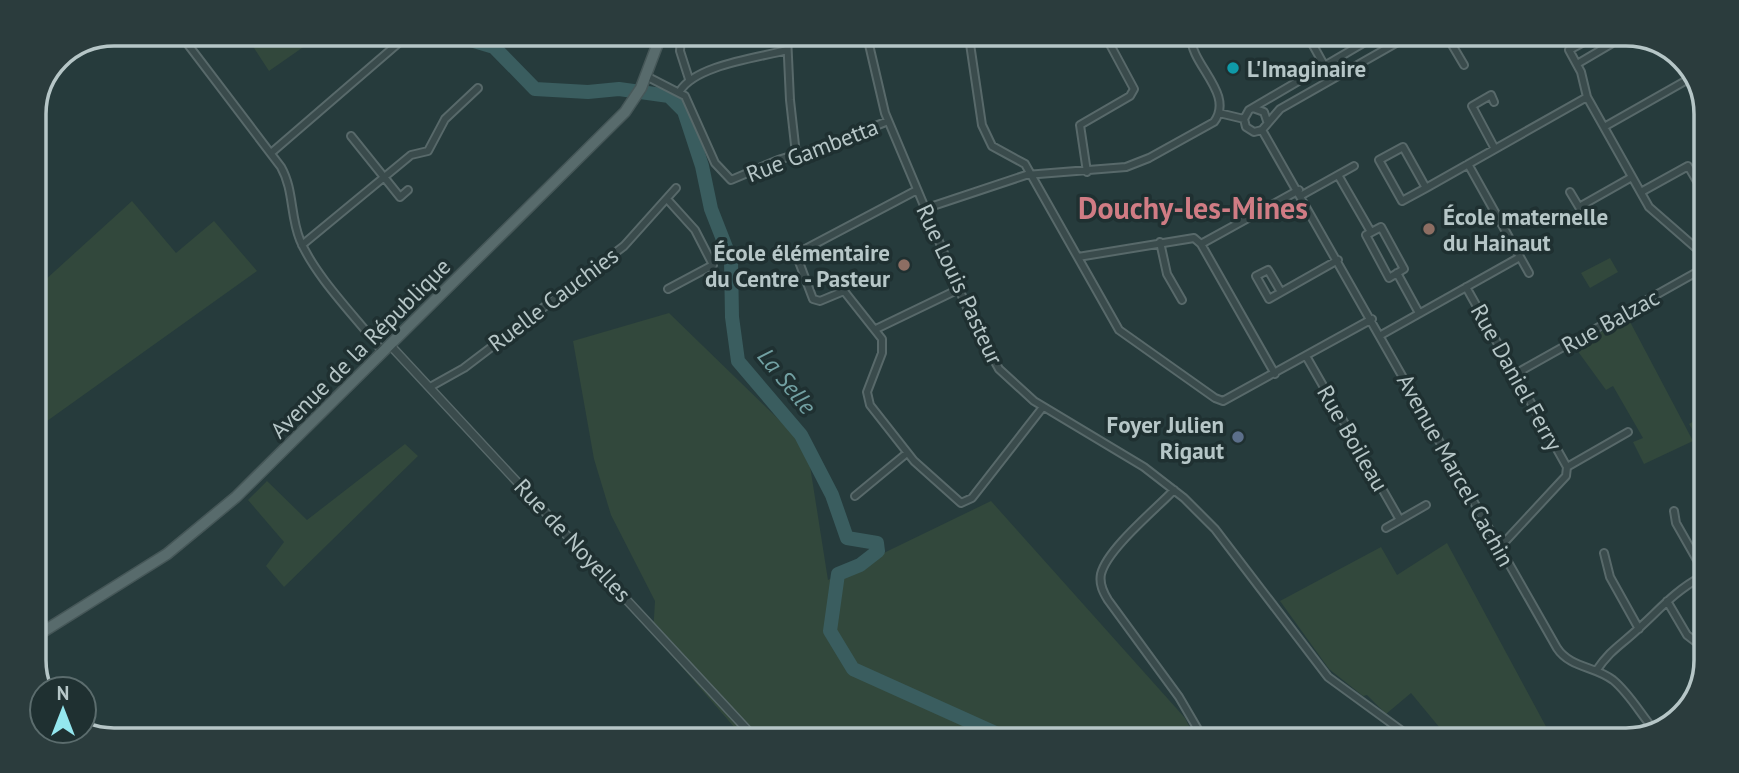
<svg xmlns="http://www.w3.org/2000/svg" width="1739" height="773" viewBox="0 0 1739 773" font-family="'PT Sans',sans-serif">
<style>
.green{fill:#32483c}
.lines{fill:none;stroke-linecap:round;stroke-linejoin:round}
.river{stroke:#3a5d5f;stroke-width:14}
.minor-casing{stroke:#58696a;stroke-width:10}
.tertiary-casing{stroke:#58696a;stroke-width:10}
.primary-casing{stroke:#465758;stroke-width:13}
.minor{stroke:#3a4b4c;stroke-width:6}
.tertiary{stroke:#3a4b4c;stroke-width:7}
.primary{stroke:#586b6c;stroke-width:10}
.culture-dot{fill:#0f9aa8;stroke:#1f3031;stroke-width:2.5}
.education-dot{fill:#8d6e63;stroke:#1f3031;stroke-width:2.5}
.service-dot{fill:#5c6f8a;stroke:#1f3031;stroke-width:2.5}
.labels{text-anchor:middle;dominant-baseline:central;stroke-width:7;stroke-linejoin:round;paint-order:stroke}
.poi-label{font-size:23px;font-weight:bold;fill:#b6c6c7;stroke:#1f3031;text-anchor:start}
.street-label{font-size:23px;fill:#b6c6c7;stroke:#1f3031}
.water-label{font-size:24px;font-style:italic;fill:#72a1a3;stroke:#1f3031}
.district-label{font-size:30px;font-weight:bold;fill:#d07c84;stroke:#1f3031}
.rim{fill:none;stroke:#b6c6c7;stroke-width:3.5}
</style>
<rect width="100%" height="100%" fill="#263b3c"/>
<path class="green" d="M 245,34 L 322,34 L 269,71 Z
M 132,201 L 176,253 L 214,221 L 257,271 L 33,431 L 33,291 Z
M 1610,258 L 1618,272 L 1590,288 L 1581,273 Z
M 669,313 L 807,447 L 828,580 L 991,501 L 1185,718 L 1195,738 L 742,736 L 653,634 L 655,601 L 611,515 L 594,459 L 573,341 Z
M 1628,318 L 1693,441 L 1644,464 L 1633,442 L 1643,438 L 1613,386 L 1606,390 L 1574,346 Z
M 1702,416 L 1702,446 L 1689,424 Z
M 405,444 L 418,456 L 284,587 L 266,566 L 284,542 L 248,500 L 267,481 L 307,520 Z
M 1447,543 L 1550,734 L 1519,739 L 1449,739 L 1411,693 L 1386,714 L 1367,695 L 1363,696 L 1329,669 L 1280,601 L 1381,547 L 1397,575 Z"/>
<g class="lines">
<path class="river" d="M 454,35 L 494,47 L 535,89 L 588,92 L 619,89 L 669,96 L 684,111 L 702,166 L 711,209 L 731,260 L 732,317 L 738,361 L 801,435 L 832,495 L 847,538 L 877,543 L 878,551 L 860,565 L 838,574 L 830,631 L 853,669 L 1004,737"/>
<g class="minor-casing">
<path id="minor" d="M 180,34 L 281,167 C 294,190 290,216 300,240 C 316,278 357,318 383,352
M 681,35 L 680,51 L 689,79
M 787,36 L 790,100 L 796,154
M 867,36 L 885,113 L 973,322 L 999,369 L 1034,401 L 1144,467 L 1184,498 L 1215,529 L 1328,677 L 1413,739
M 969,37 L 982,125 L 992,146 L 1025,164 L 1119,330 L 1215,398 L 1223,401 L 1372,319
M 1309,38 L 1324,65
M 1372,38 L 1249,110 L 1244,119 L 1246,127 L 1254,132 L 1262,130 L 1280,109 L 1405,38
M 1448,38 L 1464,65
M 1577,64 L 1611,44 L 1608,39
M 646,76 L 685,96 L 715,163 L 731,180 L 778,160 L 836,142 L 888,121
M 680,91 C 696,65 757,58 787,50
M 1587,97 L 1649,207 L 1704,255
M 1494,102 L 1491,95 L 1472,106 L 1495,149
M 1253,108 L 1264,112 L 1267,121
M 1219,113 L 1244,119
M 1604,127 L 1694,76
M 1262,130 L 1557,648 C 1570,668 1595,666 1613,680 C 1630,694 1641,715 1655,731
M 351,136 L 400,197 L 408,190
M 271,153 L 409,34
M 1468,164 L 1529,273
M 1087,172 L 1080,125 L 1130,96 L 1134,89 L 1106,37
M 1338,175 L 1371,232
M 1426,188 L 1403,147 L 1379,160 L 1402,201 L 1426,188 L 1587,97 L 1581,72 L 1569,50 L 1589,39
M 917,190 L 796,254 L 813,299 L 820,301 L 844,291 L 882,339 L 882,353 L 867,392 L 870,405 L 914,461 L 961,503 L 972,498 L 1043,407
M 1570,192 L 1579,207 L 1632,177
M 1641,192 L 1688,166 L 1704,193
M 1302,195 L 1354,166
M 667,199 L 695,230 L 713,265 L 668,289
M 927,208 L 1026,175 L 1126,167 L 1149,158 L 1214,122 C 1235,94 1191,65 1191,37
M 1381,227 L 1404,269 L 1389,278 L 1366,235 Z
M 1160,242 L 1167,274 L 1182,300
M 1201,244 L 1299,190
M 302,245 L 411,155 L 428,151 L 445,119 L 478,88
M 1078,257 L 1194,238 L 1201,244 L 1275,374
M 1397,273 L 1419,313
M 1466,287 L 1567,467
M 1281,292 L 1268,270 L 1256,276 L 1269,299 L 1338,260
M 876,329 L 959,289
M 1381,335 L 1520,257
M 1306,356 L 1400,520
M 1515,374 L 1704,268
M 430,387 L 464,368 L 624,246 L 676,188
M 1174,490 C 1156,509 1107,549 1101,574 C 1099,584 1103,592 1108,600 L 1179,697 L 1203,738
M 855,496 L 907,453
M 1674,511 L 1676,523 L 1701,567
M 1386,528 L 1426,505
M 1500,547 L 1566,476 L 1567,467 L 1628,432
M 1604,553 L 1610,577 L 1639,629
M 1667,601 L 1687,635 L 1700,645
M 1596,671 C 1611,649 1620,646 1638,629 C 1659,610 1676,590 1701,577"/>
</g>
<g class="tertiary-casing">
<path id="tertiary" d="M 390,345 L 753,736"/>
</g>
<g class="primary-casing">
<path id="primary" d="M 33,638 L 167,554 L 236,497 L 625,112 L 641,88 L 661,35"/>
</g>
<use href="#minor" class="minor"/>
<use href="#tertiary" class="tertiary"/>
<use href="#primary" class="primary"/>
</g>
<circle class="culture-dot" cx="1233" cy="68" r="7"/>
<g class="education-dot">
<circle cx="1429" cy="229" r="7"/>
<circle cx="904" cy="265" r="7"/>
</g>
<circle class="service-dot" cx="1238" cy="437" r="7"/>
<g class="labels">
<g class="poi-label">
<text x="1247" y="68">L'Imaginaire</text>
<text x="1443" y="216">École maternelle<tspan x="1443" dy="26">du Hainaut</tspan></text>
<text x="890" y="252" text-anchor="end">École élémentaire<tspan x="890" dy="26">du Centre - Pasteur</tspan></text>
<text x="1224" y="424" text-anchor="end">Foyer Julien<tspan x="1224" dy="26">Rigaut</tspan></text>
</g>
<g class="street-label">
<text transform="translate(812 150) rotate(-21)">Rue Gambetta</text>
<text transform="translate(960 284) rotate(65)">Rue Louis Pasteur</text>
<text transform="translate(553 299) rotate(-37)">Ruelle Cauchies</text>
<text transform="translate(1610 321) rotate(-29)">Rue Balzac</text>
<text transform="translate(360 348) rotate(-45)">Avenue de la République</text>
<text transform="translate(1517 377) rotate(61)">Rue Daniel Ferry</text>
<text transform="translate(1353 438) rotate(60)">Rue Boileau</text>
<text transform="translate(1456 470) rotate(61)">Avenue Marcel Cachin</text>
<text transform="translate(573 540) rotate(47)">Rue de Noyelles</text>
</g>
<g class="water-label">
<text transform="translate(787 381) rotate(51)">La Selle</text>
</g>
<g class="district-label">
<text x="1193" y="207">Douchy-les-Mines</text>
</g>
</g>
<path d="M0 0H1739V773H0ZM114 46H1626A68 68 0 0 1 1694 114V660A68 68 0 0 1 1626 728H114A68 68 0 0 1 46 660V114A68 68 0 0 1 114 46Z" fill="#2b3c3d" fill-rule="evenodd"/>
<path class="rim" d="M114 46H1626A68 68 0 0 1 1694 114V660A68 68 0 0 1 1626 728H114A68 68 0 0 1 46 660V114A68 68 0 0 1 114 46Z"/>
<g transform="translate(63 710)"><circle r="33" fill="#1f3031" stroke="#5b6c6d" stroke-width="2"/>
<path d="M0-5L12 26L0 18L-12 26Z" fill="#94e7ef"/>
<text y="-10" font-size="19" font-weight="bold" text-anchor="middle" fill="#b6c6c7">N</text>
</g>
</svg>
